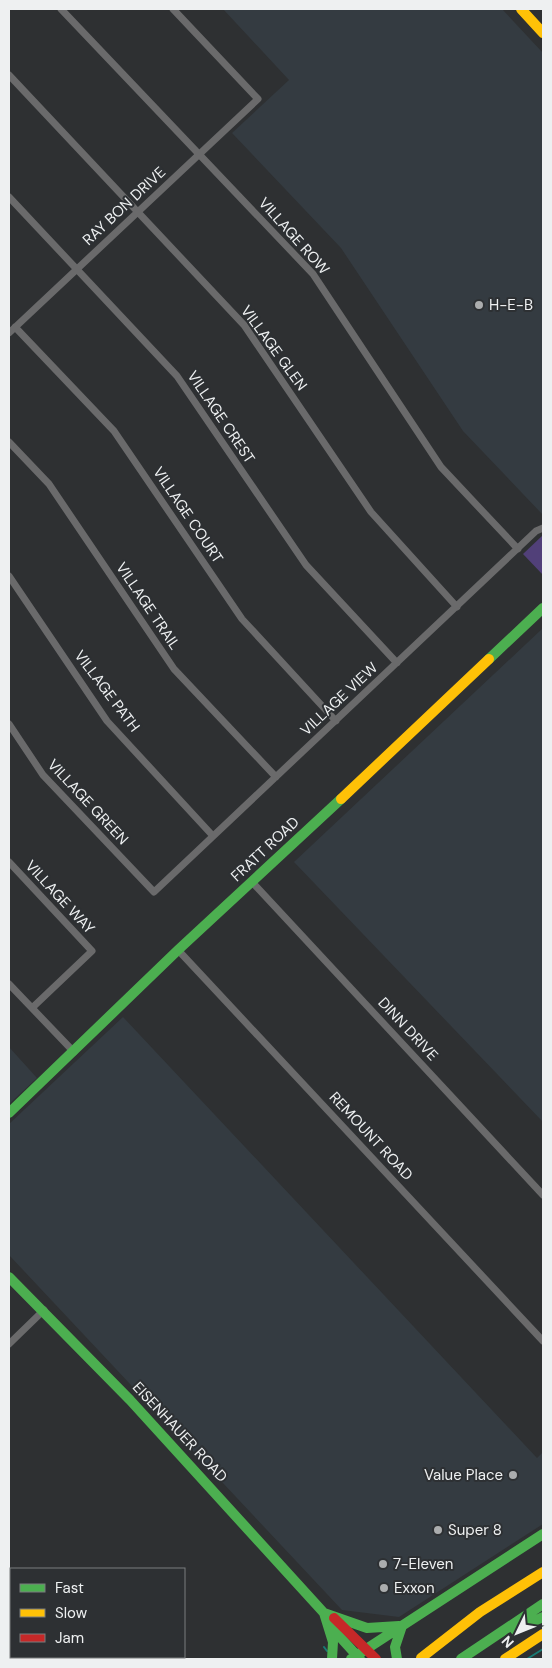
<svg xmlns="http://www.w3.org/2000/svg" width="552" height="1668" viewBox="0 0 552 1668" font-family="'DM Sans',sans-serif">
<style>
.built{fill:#343b41}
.green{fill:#514079}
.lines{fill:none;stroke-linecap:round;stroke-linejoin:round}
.stream{stroke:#187b74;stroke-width:2}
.street{stroke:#6a6a6b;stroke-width:7}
.fast{stroke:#4caf50;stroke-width:10}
.slow{stroke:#ffc107;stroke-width:10}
.jam{stroke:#c62828;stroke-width:10}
.poi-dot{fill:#abadae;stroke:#2d3033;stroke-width:2}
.labels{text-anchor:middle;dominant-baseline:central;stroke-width:4;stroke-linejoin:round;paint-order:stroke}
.street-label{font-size:15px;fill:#eef0f1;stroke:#2d3033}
.poi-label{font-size:15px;fill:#eef0f1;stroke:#2d3033;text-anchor:start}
</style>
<rect width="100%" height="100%" fill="#2e3032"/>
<path class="built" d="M 223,9 L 502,9 L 543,53 L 543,515 L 463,431 L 341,248 L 232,133 L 289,80 Z
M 543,628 L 543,1122 L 294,862 Z
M 123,1017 L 537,1458 L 543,1452 L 543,1524 L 399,1617 L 342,1610 L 9,1255 L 9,1124 Z
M 9,1047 L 37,1078 L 9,1104 Z"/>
<path class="green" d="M 542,536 L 543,536 L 543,575 L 523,554 Z"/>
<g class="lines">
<path class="stream" d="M 324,1647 L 327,1651
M 527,1659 L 543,1649"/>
<path class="street" d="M 61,9 L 313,274 L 441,467 L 518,549
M 9,75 L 244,325 L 371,512 L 457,607
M 9,197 L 177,376 L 306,565 L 397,663
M 15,327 L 114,431 L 242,619 L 336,721
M 9,333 L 258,99 L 173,9
M 9,442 L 49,484 L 174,669 L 276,777
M 9,576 L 107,721 L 213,836
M 9,724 L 43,775 L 154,892 L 536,531 L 543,528
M 9,862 L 92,951 L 32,1008
M 252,882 L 543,1195
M 178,950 L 543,1341
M 9,984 L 74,1052
M 9,1344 L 44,1310"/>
<path class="fast" d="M 489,659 L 543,608
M 9,1113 L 178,950 L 341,799
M 9,1277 L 130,1400 L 324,1613 L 333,1642 L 332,1659
M 324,1613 L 367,1628 L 399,1626
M 330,1626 L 360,1659
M 515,1630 L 543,1617
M 351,1659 L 543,1534
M 397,1659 L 395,1647 L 402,1626
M 461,1659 L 543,1604"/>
<path class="slow" d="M 521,9 L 543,33
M 341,799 L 489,659
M 421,1658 L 480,1612 L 543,1572
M 505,1659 L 543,1634"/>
<path class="jam" d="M 334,1618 L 376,1659"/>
</g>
<g class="poi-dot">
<circle cx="479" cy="305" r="5"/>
<circle cx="513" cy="1475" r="5"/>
<circle cx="438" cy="1530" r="5"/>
<circle cx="383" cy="1564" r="5"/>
<circle cx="384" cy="1588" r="5"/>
</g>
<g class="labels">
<g class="street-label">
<text transform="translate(124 206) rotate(-43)">RAY BON DRIVE</text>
<text transform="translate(294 236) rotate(48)">VILLAGE ROW</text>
<text transform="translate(274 348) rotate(54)">VILLAGE GLEN</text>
<text transform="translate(221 417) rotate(56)">VILLAGE CREST</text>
<text transform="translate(188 515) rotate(56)">VILLAGE COURT</text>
<text transform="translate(148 606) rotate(56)">VILLAGE TRAIL</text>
<text transform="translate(107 691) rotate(53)">VILLAGE PATH</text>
<text transform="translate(339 699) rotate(-43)">VILLAGE VIEW</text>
<text transform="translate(88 802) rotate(47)">VILLAGE GREEN</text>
<text transform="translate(265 849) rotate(-43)">FRATT ROAD</text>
<text transform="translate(60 897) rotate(47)">VILLAGE WAY</text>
<text transform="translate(408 1029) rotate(47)">DINN DRIVE</text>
<text transform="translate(371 1136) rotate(47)">REMOUNT ROAD</text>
<text transform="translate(180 1432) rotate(47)">EISENHAUER ROAD</text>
</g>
<g class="poi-label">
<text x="489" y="305">H-E-B</text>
<text x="503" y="1475" text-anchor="end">Value Place</text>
<text x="448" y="1530">Super 8</text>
<text x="393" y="1564">7-Eleven</text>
<text x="394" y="1588">Exxon</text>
</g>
</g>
<rect width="552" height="1668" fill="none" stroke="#eef0f1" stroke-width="20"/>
<rect x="10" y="1568" width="175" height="90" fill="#2d3033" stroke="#7a7d7f"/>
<rect x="20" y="1584" width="25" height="8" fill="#4caf50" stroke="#7a7d7f"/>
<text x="55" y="1593" font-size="15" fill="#eef0f1">Fast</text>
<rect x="20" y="1609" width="25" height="8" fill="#ffc107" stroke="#7a7d7f"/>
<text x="55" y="1618" font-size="15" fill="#eef0f1">Slow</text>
<rect x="20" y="1634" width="25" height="8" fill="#c62828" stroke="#7a7d7f"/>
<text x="55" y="1643" font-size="15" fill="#eef0f1">Jam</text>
<g transform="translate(517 1633) rotate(227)" stroke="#2d3033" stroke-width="4" paint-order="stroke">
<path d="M0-4L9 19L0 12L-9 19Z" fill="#eef0f1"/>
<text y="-8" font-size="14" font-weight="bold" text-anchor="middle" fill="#eef0f1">N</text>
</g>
</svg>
